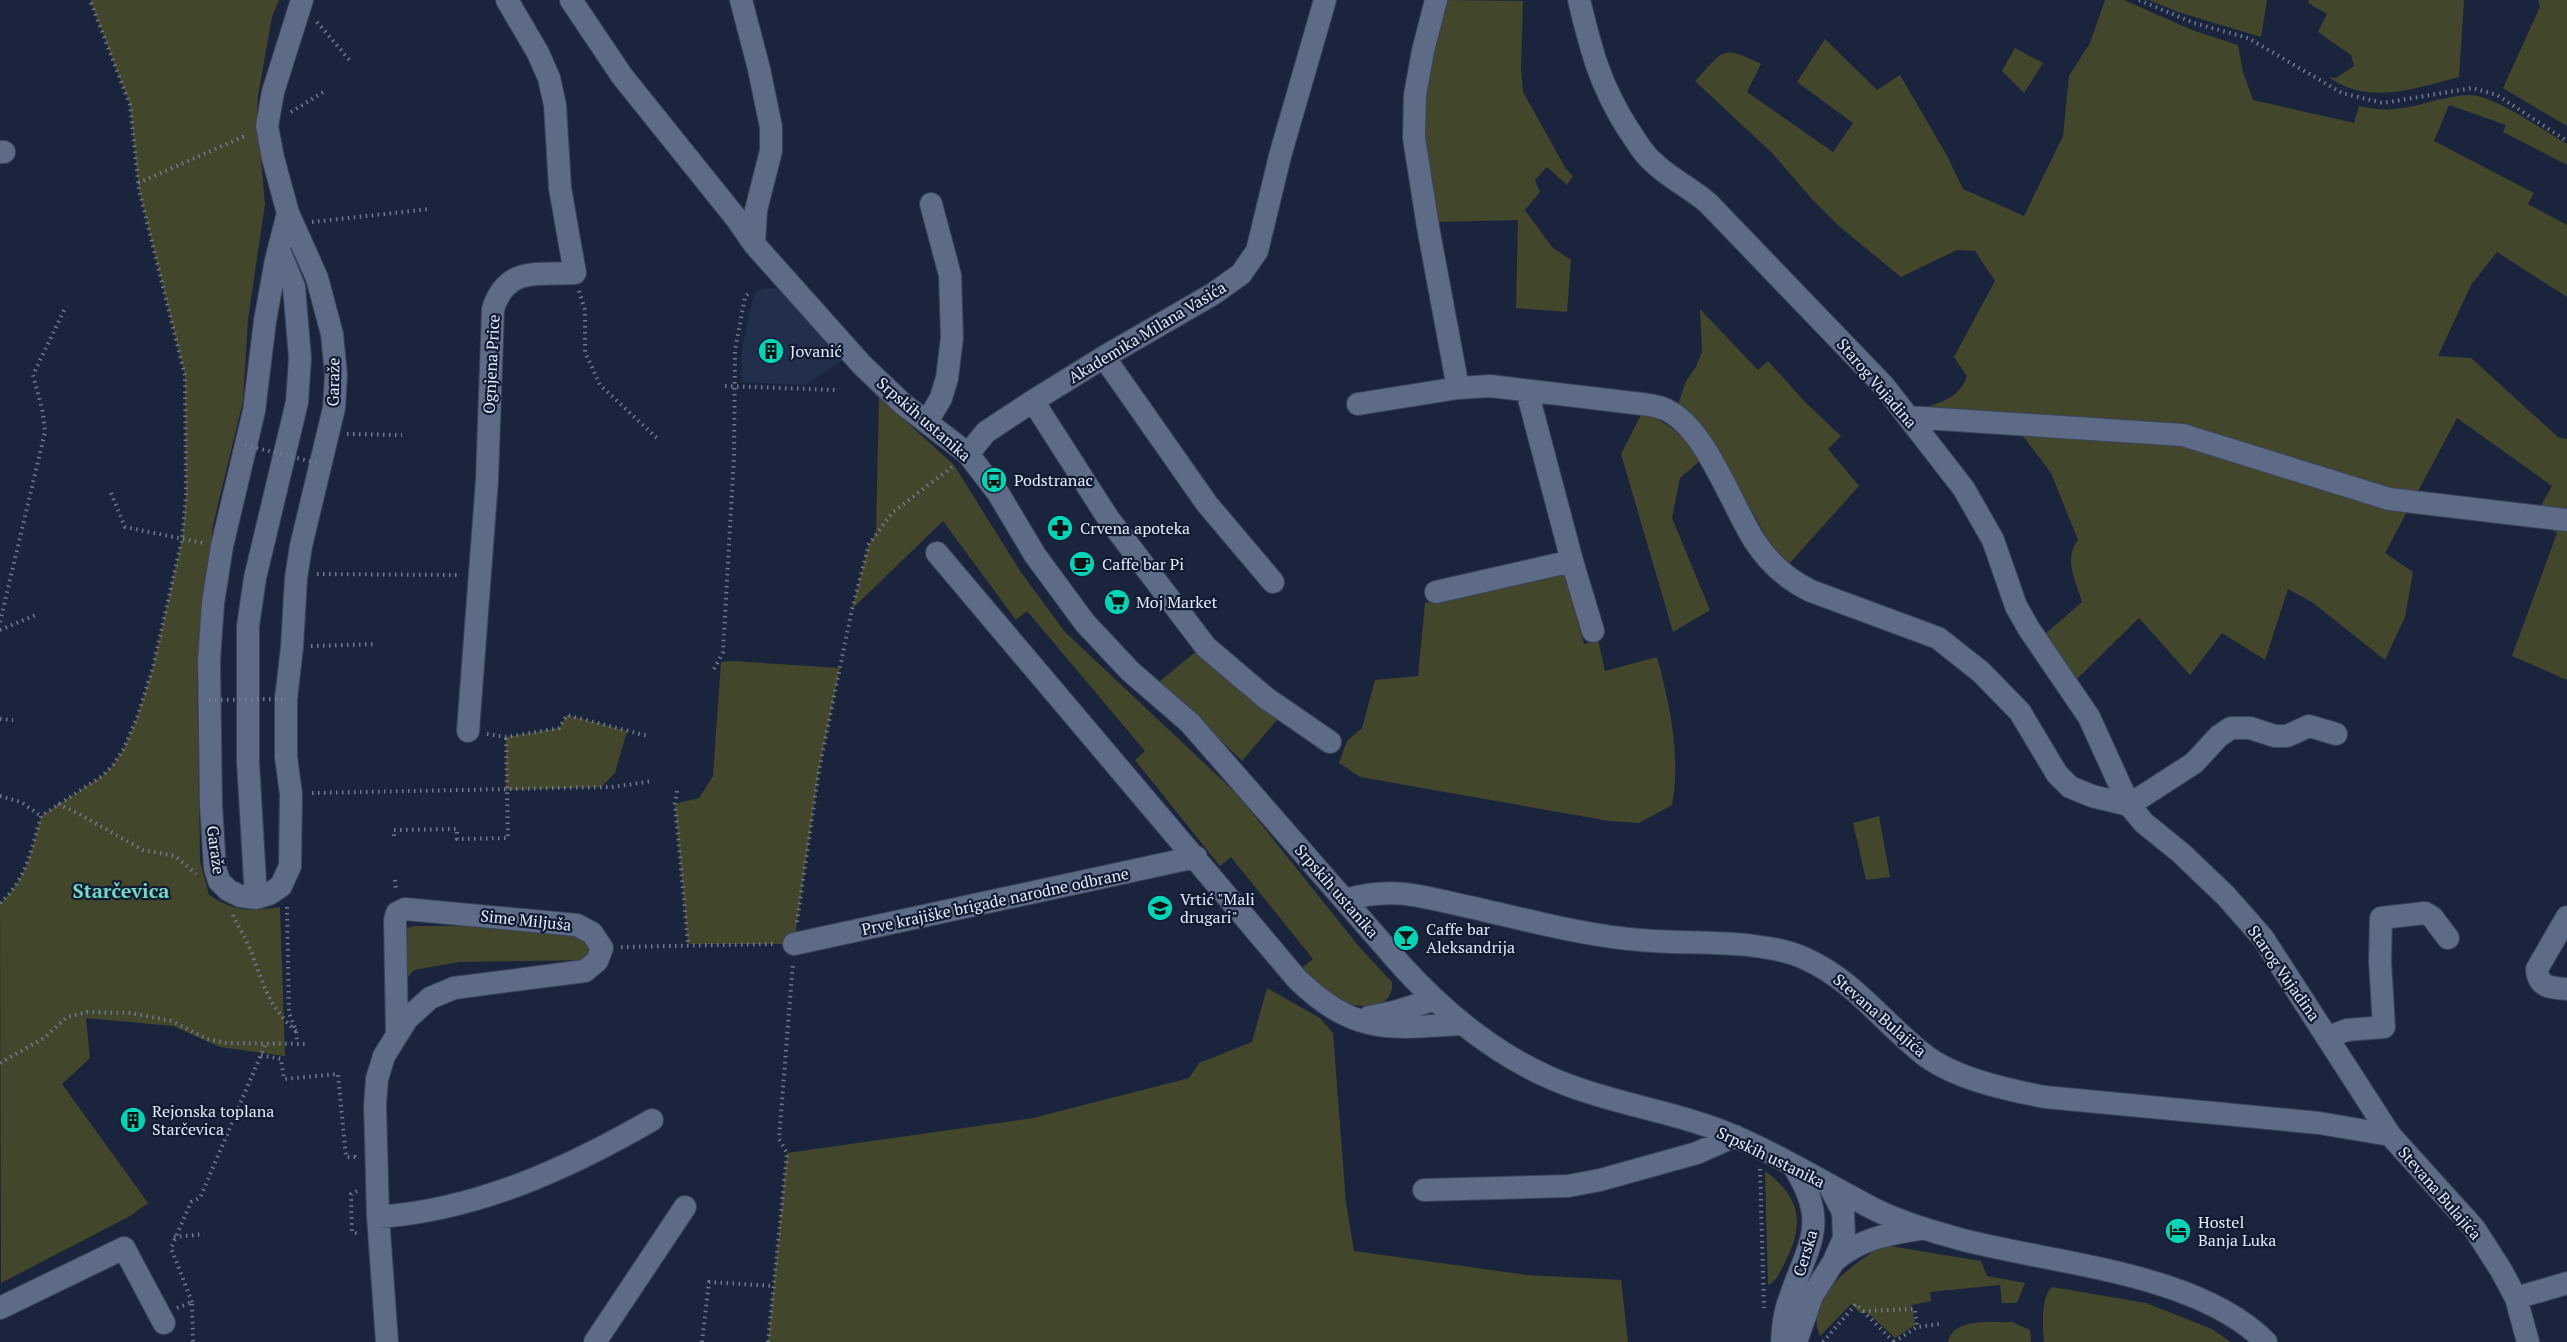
<svg xmlns="http://www.w3.org/2000/svg" width="2567" height="1342" viewBox="0 0 2567 1342" font-family="'PT Serif',serif">
<style>
.built{fill:#212e4c}
.green{fill:#42472b}
.lines{fill:none;stroke-linecap:round;stroke-linejoin:round}
.minor-casing{stroke:#3a4257;stroke-width:24}
.path{stroke:#707a8f;stroke-width:4;stroke-dasharray:1.5 4.5;stroke-linecap:butt}
.minor{stroke:#5d6b87;stroke-width:22}
.path-bridge{stroke:#707a8f;stroke-width:4;stroke-dasharray:1.5 4.5;stroke-linecap:butt}
.labels{text-anchor:middle;dominant-baseline:central;stroke-width:4.5;stroke-linejoin:round;paint-order:stroke}
.street-label{font-size:16px;fill:#e2eafb;stroke:#111b32}
.poi-label{font-size:16px;fill:#e2eafb;stroke:#111b32;text-anchor:start}
.quarter-label{font-size:20px;font-weight:bold;fill:#74d8c2;stroke:#111b32}
</style>
<rect width="100%" height="100%" fill="#1a253d"/>
<path class="built" d="M 765,288 L 782,289 L 844,359 L 805,385 L 741,382 L 742,347 L 753,298 L 758,290 Z"/>
<path class="green" d="M 90,0 L 279,0 L 272,17 L 258,96 L 257,114 L 265,204 L 248,319 L 243,401 L 213,525 L 197,671 L 200,861 L 209,895 C 237,913 249,911 280,907 L 285,1056 L 220,1047 L 173,1026 L 86,1018 L 90,1058 L 62,1084 L 148,1203 L 130,1216 L 1,1283 L 0,903 C 26,881 33,847 41,816 L 102,776 L 113,765 L 123,750 L 137,718 L 153,667 L 182,539 L 186,496 L 185,376 L 139,190 L 130,105 Z
M 1445,0 L 1523,1 L 1521,68 L 1523,92 L 1566,169 L 1573,176 L 1567,185 L 1547,167 L 1535,180 L 1540,192 L 1525,210 L 1552,247 L 1571,260 L 1567,312 L 1516,308 L 1518,220 L 1435,222 L 1423,144 L 1424,102 Z
M 2105,0 L 2124,0 L 2192,30 L 2238,45 L 2243,72 L 2253,100 L 2354,123 L 2359,106 C 2404,117 2426,98 2468,95 C 2493,94 2544,131 2567,144 L 2567,165 L 2503,132 L 2506,125 L 2449,105 L 2434,141 L 2534,193 L 2528,204 L 2567,225 L 2567,297 L 2497,252 L 2471,285 L 2438,356 L 2471,358 L 2558,437 L 2567,439 L 2567,680 L 2512,656 L 2557,533 L 2533,520 L 2552,486 L 2457,418 L 2385,553 L 2413,572 L 2405,617 L 2385,660 L 2312,602 L 2288,589 L 2265,660 L 2222,633 L 2190,675 L 2139,618 L 2077,679 L 2044,635 L 2082,602 C 2076,580 2063,560 2078,540 L 2051,473 L 2017,428 L 1921,409 C 1941,402 1960,398 1967,376 L 1954,357 L 1995,281 L 1975,251 L 1957,250 L 1901,277 L 1840,227 L 1811,198 L 1773,154 L 1695,81 C 1724,50 1721,44 1761,64 L 1747,92 L 1833,152 L 1853,123 L 1797,82 L 1825,39 L 1877,90 L 1900,75 L 1946,154 L 1963,189 L 2024,216 L 2063,136 L 2069,76 L 2090,43 Z
M 2149,0 L 2267,0 L 2261,37 L 2178,12 Z
M 2309,0 L 2464,0 L 2459,77 C 2417,88 2367,106 2329,77 L 2336,78 L 2354,66 L 2351,55 L 2318,32 L 2327,14 L 2308,3 Z
M 2538,0 L 2567,0 L 2567,126 L 2503,88 L 2540,7 Z
M 2015,48 L 2043,63 L 2024,93 L 2002,71 Z
M 1700,309 L 1758,370 L 1768,361 L 1806,403 L 1841,436 L 1828,449 L 1859,486 L 1787,566 L 1771,545 L 1722,459 L 1678,404 L 1686,381 L 1696,367 L 1702,352 Z
M 879,397 L 954,465 L 1020,571 L 1065,632 L 1237,794 L 1361,949 L 1392,982 C 1395,1023 1327,1003 1312,985 C 1308,980 1306,973 1303,967 L 1313,959 L 1231,857 L 1220,866 L 1135,760 L 1145,751 L 1027,611 L 1016,620 L 943,521 L 852,609 L 869,544 L 876,533 Z
M 1642,413 C 1674,425 1680,434 1702,459 L 1680,478 L 1672,518 L 1710,610 L 1673,632 L 1621,454 Z
M 1564,571 L 1584,644 L 1598,640 L 1605,671 L 1657,657 C 1670,705 1681,756 1672,805 L 1639,823 L 1609,821 L 1360,777 L 1339,763 L 1347,741 L 1362,728 L 1375,680 L 1418,676 L 1425,603 Z
M 1199,649 L 1277,720 L 1242,761 L 1160,681 Z
M 732,661 L 840,668 L 819,770 L 794,944 L 688,944 L 675,804 L 699,798 L 713,776 L 721,662 Z
M 567,715 L 627,731 L 615,773 L 601,787 L 506,790 L 506,737 L 559,728 Z
M 1879,816 L 1890,877 L 1866,880 L 1853,823 Z
M 416,926 L 577,926 L 591,936 L 593,960 L 459,962 L 414,970 L 399,987 L 406,928 Z
M 1267,988 L 1320,1018 L 1333,1033 L 1346,1203 L 1354,1251 L 1527,1275 L 1621,1280 L 1628,1342 L 768,1342 L 787,1153 L 1033,1118 L 1189,1078 L 1199,1063 L 1252,1042 Z
M 1765,1171 C 1800,1197 1805,1222 1786,1260 C 1781,1270 1778,1280 1768,1285 Z
M 1884,1245 L 1981,1261 L 1987,1276 L 2025,1283 L 2017,1303 L 2002,1303 L 2000,1285 L 1930,1292 L 1931,1301 L 1912,1305 L 1915,1325 L 1895,1338 L 1868,1313 L 1860,1313 L 1851,1304 L 1820,1336 C 1802,1298 1856,1262 1884,1245 Z
M 2052,1287 L 2146,1303 L 2212,1329 L 2231,1342 L 2044,1342 C 2043,1327 2040,1298 2052,1287 Z
M 2012,1322 L 2030,1330 L 2031,1342 L 1948,1342 C 1953,1317 1992,1323 2012,1322 Z"/>
<g class="lines">
<g class="minor-casing">
<path id="minor" d="M 571,0 L 622,76 L 736,218 L 754,244 L 862,365 L 903,404 L 968,454 L 998,493 L 1035,555 L 1085,623 L 1130,671 L 1190,723 L 1402,966 C 1452,1021 1511,1067 1582,1090 C 1632,1107 1685,1115 1734,1136 C 1782,1156 1827,1185 1874,1209 C 1900,1222 1928,1230 1956,1238 C 2050,1264 2195,1271 2266,1342
M 741,0 L 759,69 L 771,127 L 771,151 L 756,210 L 754,244
M 1436,0 L 1423,51 L 1415,95 L 1414,138 L 1428,227 L 1458,388
M 1579,0 C 1591,50 1600,85 1628,129 C 1636,140 1642,153 1653,162 C 1669,178 1691,188 1708,203 L 1884,386 L 1964,489 L 1993,540 L 2016,606 L 2029,629 L 2089,717 L 2129,805 L 2144,823 L 2181,853 L 2226,896 L 2263,938 L 2390,1135
M 0,152 L 4,152
M 288,213 L 276,260 L 265,321 L 254,411 L 222,546 L 213,603 L 209,661 L 211,805 L 215,868 L 219,881 L 228,890 L 240,896 L 256,898 L 269,894 L 281,886 L 290,866 L 291,794 L 286,757 L 286,699 L 292,647 L 296,578 L 301,546 L 334,408 L 336,375 L 332,334 L 317,278 L 288,213 L 273,158 L 267,126 L 273,92 L 302,0
M 1104,357 L 1207,504 L 1273,582
M 1033,401 L 1108,518 L 1206,647 L 1266,698 L 1330,742
M 1358,404 L 1458,388 L 1490,386 L 1642,404 C 1653,405 1663,407 1672,413 C 1707,434 1732,505 1754,540 C 1768,562 1788,580 1811,591 L 1938,638 L 1981,672 L 2020,712 L 2057,774 L 2070,787 L 2092,796 L 2129,805 L 2194,763 L 2219,736 L 2231,728 L 2250,728 L 2275,736 L 2287,736 L 2309,726 L 2336,734
M 1908,417 L 2183,435 L 2389,499 L 2567,520
M 927,422 L 941,398 L 947,378 L 952,338 L 950,275 L 931,204
M 968,454 L 986,432 L 1033,401 L 1104,357 L 1213,294 L 1241,274 L 1257,251 L 1280,156 L 1325,0
M 937,553 L 1297,979 C 1354,1034 1388,1029 1461,1024
M 1572,561 L 1593,631
M 1436,592 L 1572,561 L 1527,391
M 468,731 L 487,480 L 493,309 C 507,266 537,275 575,273 L 560,188 L 555,105 L 549,78 L 538,53 L 507,0
M 256,898 L 248,762 L 248,626 L 255,578 L 297,402 L 300,358 L 294,287 L 279,250
M 1345,900 C 1395,885 1426,898 1474,908 C 1527,920 1586,936 1640,940 C 1689,945 1762,938 1806,959 C 1853,980 1883,1022 1922,1053 C 1952,1078 2008,1090 2045,1097 L 2319,1123 L 2390,1135 L 2474,1228 L 2501,1270 L 2516,1298 L 2528,1342
M 2567,917 L 2537,969 C 2538,988 2552,988 2567,989
M 794,944 L 1196,857
M 1369,1017 L 1394,1012 L 1433,1000
M 2328,1037 L 2347,1030 L 2384,1027 L 2380,961 L 2381,918 L 2425,913 L 2432,917 L 2448,938
M 1424,1190 L 1568,1186 L 1600,1180 L 1697,1153 L 1735,1136
M 378,1217 C 477,1210 567,1169 652,1120
M 1834,1261 C 1860,1239 1887,1234 1920,1229
M 2516,1298 L 2567,1283
M 0,1308 L 124,1248 L 164,1323
M 387,1342 L 378,1217 L 375,1105 L 377,1079 L 384,1056 L 407,1019 L 430,998 L 454,988 L 585,971 L 597,961 L 602,948 L 592,933 L 577,925 L 405,909 L 397,913 L 395,920 L 397,1034
M 595,1342 L 685,1207
M 1782,1342 C 1783,1328 1784,1314 1789,1301 C 1807,1245 1831,1225 1794,1167
M 1796,1342 L 1812,1296 L 1834,1261 L 1844,1238 L 1843,1212 L 1829,1185"/>
</g>
<path class="path" d="M 2139,0 L 2194,23 L 2248,38 L 2342,93 L 2383,103 L 2472,88 L 2497,95 L 2567,141
M 317,22 L 352,63
M 291,112 L 325,91
M 138,183 L 247,135
M 312,222 L 430,209
M 579,291 L 585,310 L 585,352 L 600,385 L 659,440
M 725,386 L 837,390
M 347,434 L 402,435
M 111,493 L 125,527 L 203,543
M 317,574 L 460,575
M 0,622 L 45,432 L 43,413 L 33,375 L 66,306
M 0,630 L 38,614
M 311,646 L 377,644
M 714,669 L 723,652 L 734,456 L 735,350 L 745,297 L 751,291
M 0,719 L 13,720
M 487,734 L 506,737 L 559,728 L 567,715 L 648,736
M 677,791 L 675,804 L 688,944
M 312,793 L 612,787 L 653,781
M 0,796 L 21,802 L 41,816
M 58,804 L 79,814 L 143,850 L 175,856 L 196,874
M 394,836 L 394,830 L 457,829 L 457,839 L 508,838 L 506,737
M 395,880 L 396,891
M 0,903 C 26,881 32,847 41,816 L 102,776 L 113,765 L 123,750 L 137,718 L 153,667 L 182,539 L 186,496 L 185,376 L 139,190 L 130,105 L 90,0
M 287,907 L 289,1013 L 296,1031 L 297,1043
M 233,915 C 239,928 247,940 252,954 C 264,986 269,1007 296,1031
M 797,922 L 819,770 L 852,609 L 869,544 L 893,512 L 952,467
M 621,947 L 776,944
M 261,1055 L 281,1059 L 284,1079 L 338,1074 L 346,1157 L 355,1157 L 356,1159
M 0,1063 L 44,1038 L 67,1017 L 87,1012 L 131,1013 L 172,1021 L 207,1039 L 227,1043 L 307,1044
M 1760,1169 L 1764,1308
M 357,1191 L 351,1194 L 352,1232 L 359,1234
M 174,1237 L 204,1234
M 192,1302 L 171,1248 L 191,1202 L 200,1198 L 266,1043
M 177,1308 L 192,1302 L 193,1342
M 1863,1311 L 1915,1309 L 1917,1327
M 702,1342 L 709,1282 L 773,1286
M 768,1342 L 787,1153 L 779,1139 L 793,962
M 1823,1342 L 1856,1304 L 1894,1342
M 1894,1342 L 1917,1327 L 1939,1324"/>
<use href="#minor" class="minor"/>
<path class="path-bridge" d="M 245,445 L 321,464
M 209,700 L 286,699"/>
</g>
<defs>
<g id="building-disc" transform="scale(1.35)"><circle r="9.5" fill="#00d5b7" stroke="#111b32"/><path d="M-4-6H4V6H1V3H-1V6H-4ZM-2.5-4.3h1.7v1.8h-1.7ZM.8-4.3h1.7v1.8H.8ZM-2.5-1h1.7V.8h-1.7ZM.8-1h1.7V.8H.8Z" fill="#111"/></g>
<g id="bus-disc" transform="scale(1.35)"><circle r="9.5" fill="#00d5b7" stroke="#111b32"/><path d="M-5-6H5V4H4V6H2V4H-2V6H-4V4H-5ZM-3.5-4V0h7V-4ZM-3.5 1.2v1.5H-2V1.2ZM2 1.2v1.5H3.5V1.2Z" fill="#111"/></g>
<g id="pharmacy-disc" transform="scale(1.35)"><circle r="9.5" fill="#00d5b7" stroke="#111b32"/><path d="M-2-6h4v4h4v4h-4v4h-4v-4h-4v-4h4Z" fill="#111"/></g>
<g id="cafe-disc" transform="scale(1.35)"><circle r="9.5" fill="#00d5b7" stroke="#111b32"/><path d="M-5.5-4.5H6V0H3Q3 3.5 0 3.5H-2.5Q-5.5 3.5-5.5 0ZM3-3.2v2h1.7v-2ZM-6 4.5H4V6H-6Z" fill="#111"/></g>
<g id="supermarket-disc" transform="scale(1.35)"><circle r="9.5" fill="#00d5b7" stroke="#111b32"/><path d="M-6-5.5h2.5l.6 2H6L4.5 2H-2.5L-4.4-4H-6ZM-1.5 3.2a1.3 1.3 0 1 0 .1 0ZM3 3.2a1.3 1.3 0 1 0 .1 0Z" fill="#111"/></g>
<g id="school-disc" transform="scale(1.35)"><circle r="9.5" fill="#00d5b7" stroke="#111b32"/><path d="M0-5L7-2L0 1L-7-2ZM-4 1L0 2.5L4 1V4Q0 6-4 4Z" fill="#111"/></g>
<g id="bar-disc" transform="scale(1.35)"><circle r="9.5" fill="#00d5b7" stroke="#111b32"/><path d="M-6-5H6L.8 .8V4.5H3.5V6h-7V4.5H-.8V.8Z" fill="#111"/></g>
<g id="hotel-disc" transform="scale(1.35)"><circle r="9.5" fill="#00d5b7" stroke="#111b32"/><path d="M-6-4.5h1.5V1H6V5H4.5V3h-9V5H-6ZM-4 0a1.8 1.8 0 1 1 3.6 0ZM.5 0V-2.5h3Q6-2.5 6 0Z" fill="#111"/></g>
</defs>
<g fill-rule="evenodd">
<use href="#building-disc" x="771" y="351"/>
<use href="#bus-disc" x="994" y="480"/>
<use href="#pharmacy-disc" x="1060" y="528"/>
<use href="#cafe-disc" x="1082" y="564"/>
<use href="#supermarket-disc" x="1117" y="602"/>
<use href="#school-disc" x="1160" y="908"/>
<use href="#bar-disc" x="1406" y="938"/>
<use href="#building-disc" x="133" y="1120"/>
<use href="#hotel-disc" x="2178" y="1231"/>
</g>
<g class="labels">
<g class="street-label">
<text transform="translate(1147 332) rotate(-31)">Akademika Milana Vasića</text>
<text transform="translate(491 364) rotate(-87)">Ognjena Price</text>
<text transform="translate(333 382) rotate(-89)">Garaže</text>
<text transform="translate(1877 383) rotate(49)">Starog Vujadina</text>
<text transform="translate(924 419) rotate(41)">Srpskih ustanika</text>
<text transform="translate(216 850) rotate(82)">Garaže</text>
<text transform="translate(1337 891) rotate(49)">Srpskih ustanika</text>
<text transform="translate(995 901) rotate(-12)">Prve krajiške brigade narodne odbrane</text>
<text transform="translate(526 920) rotate(6)">Sime Miljuša</text>
<text transform="translate(2284 973) rotate(55)">Starog Vujadina</text>
<text transform="translate(1880 1015) rotate(41)">Stevana Bulajića</text>
<text transform="translate(1771 1157) rotate(26)">Srpskih ustanika</text>
<text transform="translate(2440 1193) rotate(49)">Stevana Bulajića</text>
<text transform="translate(1805 1253) rotate(-73)">Cerska</text>
</g>
<g class="poi-label">
<text x="790" y="351">Jovanić</text>
<text x="1014" y="480">Podstranac</text>
<text x="1080" y="528">Crvena apoteka</text>
<text x="1102" y="564">Caffe bar Pi</text>
<text x="1136" y="602">Moj Market</text>
<text x="1180" y="899">Vrtić "Mali<tspan x="1180" dy="18">drugari"</tspan></text>
<text x="1426" y="929">Caffe bar<tspan x="1426" dy="18">Aleksandrija</tspan></text>
<text x="152" y="1111">Rejonska toplana<tspan x="152" dy="18">Starčevica</tspan></text>
<text x="2198" y="1222">Hostel<tspan x="2198" dy="18">Banja Luka</tspan></text>
</g>
<g class="quarter-label">
<text x="121" y="890">Starčevica</text>
</g>
</g>
</svg>
